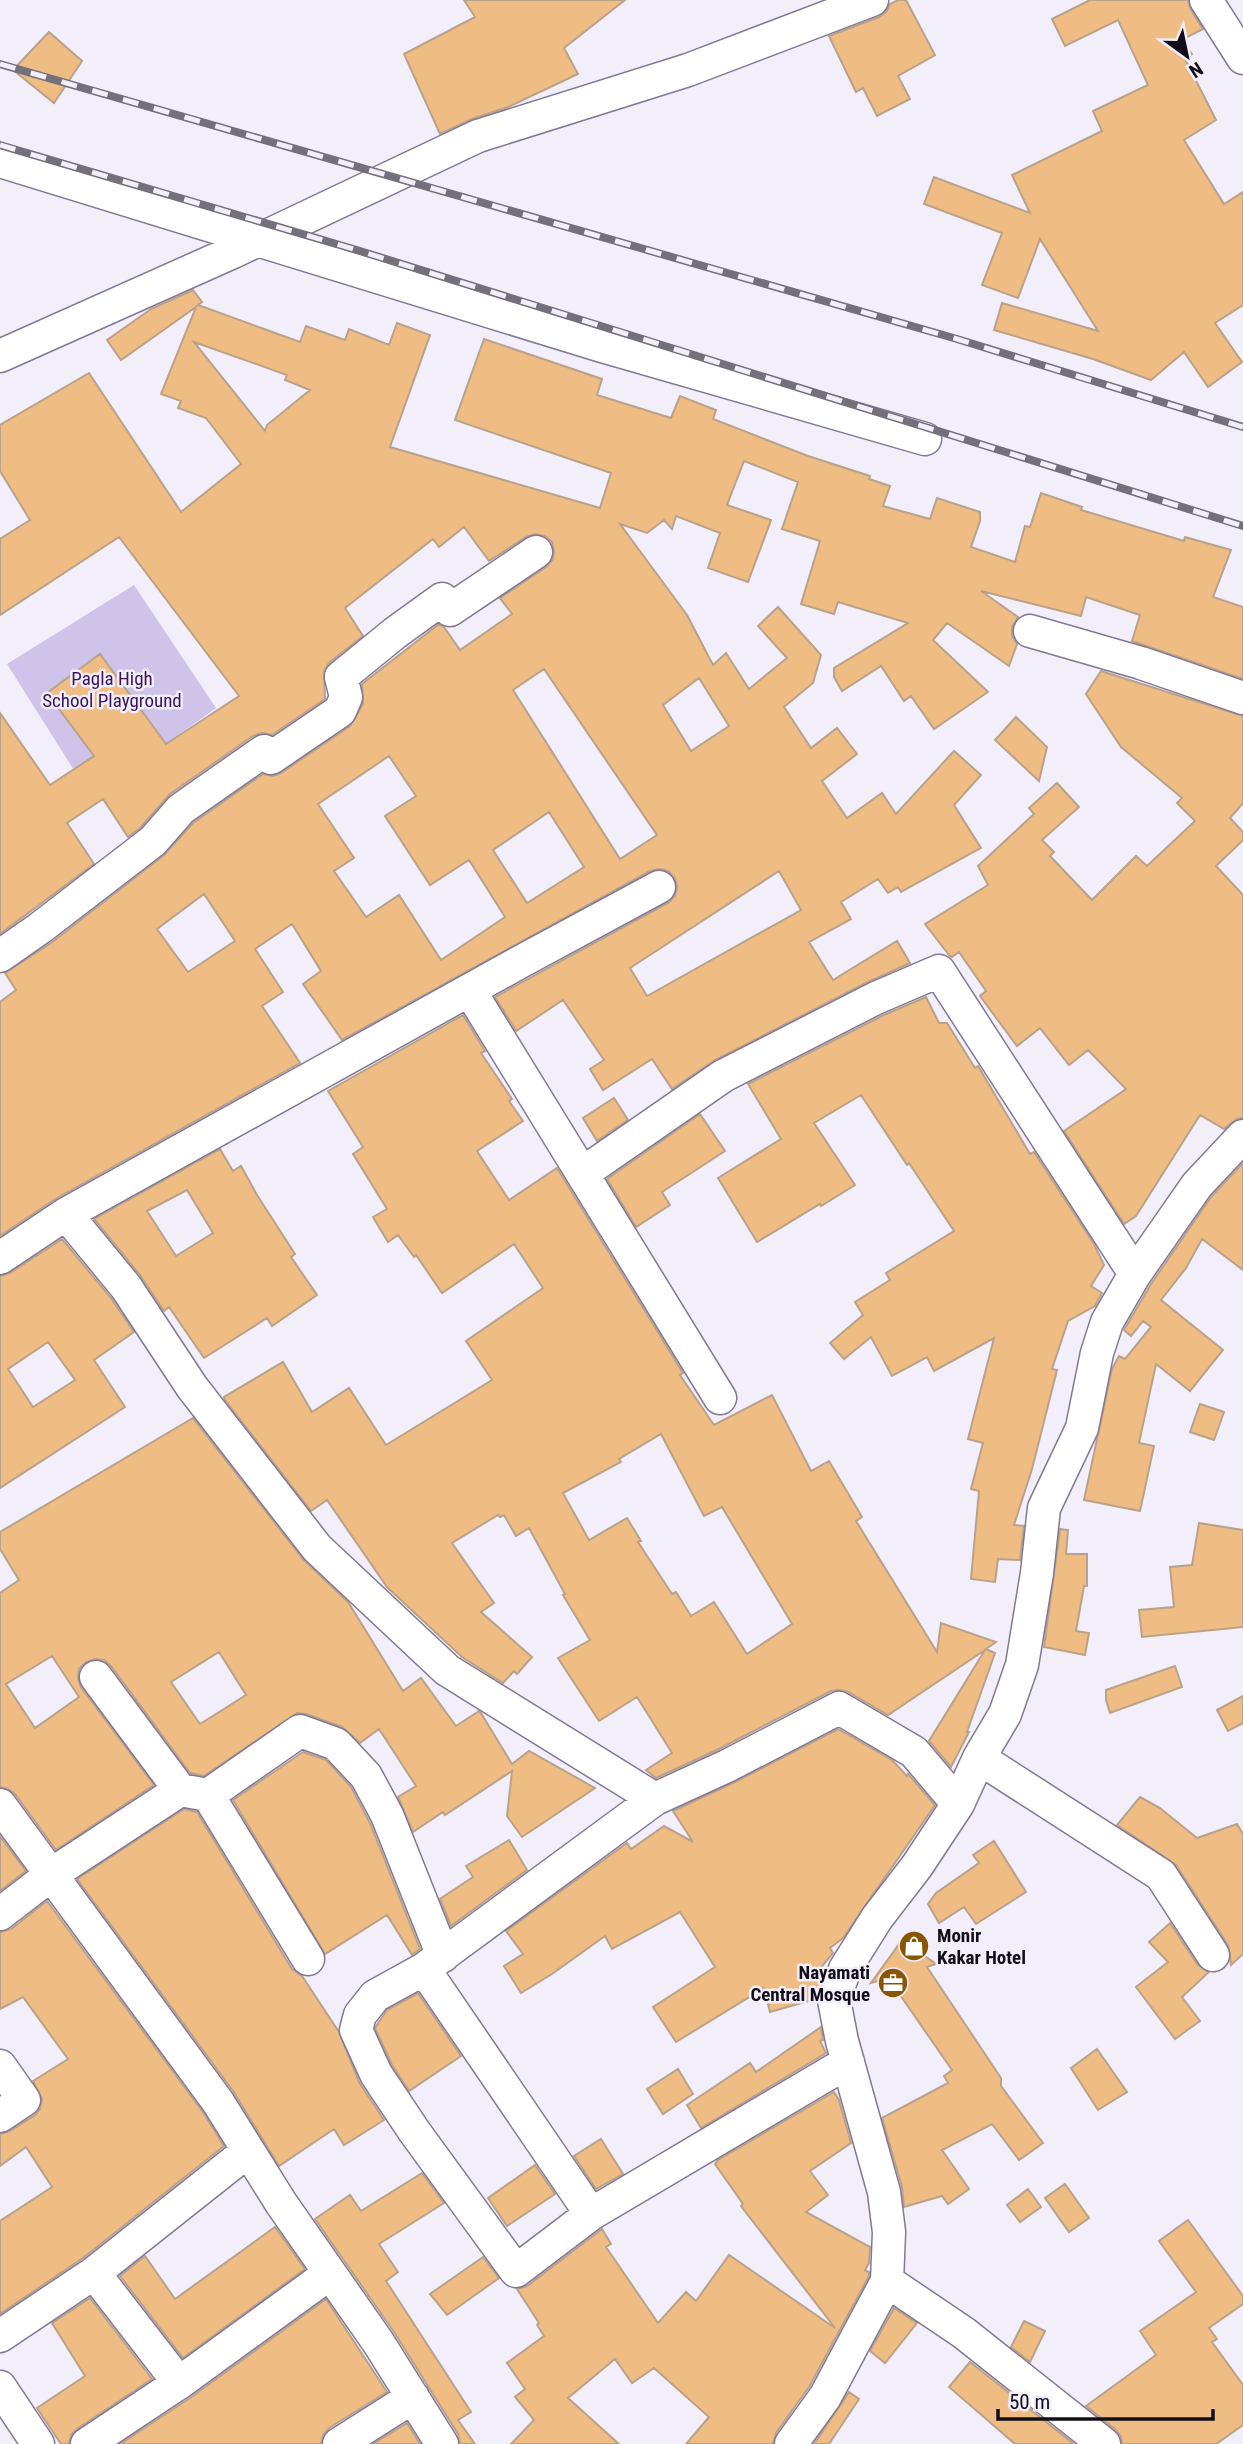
<svg xmlns="http://www.w3.org/2000/svg" width="1243" height="2444" viewBox="0 0 1243 2444" font-family="'Roboto Condensed',sans-serif">
<style>
.green{fill:#d0c3ea}
.building{fill:#efbc84;stroke:#b9a289;stroke-width:2;fill-rule:evenodd}
.lines{fill:none;stroke-linecap:round;stroke-linejoin:round}
.street-casing{stroke:#827894;stroke-width:35}
.street{stroke:#fff;stroke-width:32}
.rail-casing{stroke:#736f7b;stroke-width:8}
.rail{stroke:#f2eefa;stroke-width:5;stroke-dasharray:16;stroke-linecap:butt}
.labels{text-anchor:middle;dominant-baseline:central;stroke-width:5;stroke-linejoin:round;paint-order:stroke}
.park-label{font-size:19px;fill:#38145e;stroke:#f2eefa}
.poi-label{font-size:19px;font-weight:bold;fill:#120e19;stroke:#f2eefa;text-anchor:start}
</style>
<rect width="100%" height="100%" fill="#f2eefa"/>
<path class="green" d="M 134,585 L 216,708 L 91,797 L 7,664 Z"/>
<path class="building" d="M 464,0 L 625,0 L 564,48 L 578,74 L 508,107 L 472,119 L 440,134 L 404,54 L 475,17 Z
M 898,0 L 906,0 L 935,55 L 898,76 L 910,99 L 877,116 L 863,88 L 856,92 L 829,36 L 879,17 L 886,12 L 890,4 Z
M 1090,0 L 1188,0 L 1191,10 L 1203,29 L 1181,40 L 1192,54 L 1185,59 L 1216,120 L 1184,140 L 1224,204 L 1243,192 L 1243,305 L 1215,323 L 1242,362 L 1208,387 L 1184,352 L 1151,380 L 1093,359 L 994,330 L 1002,303 L 1098,331 L 1040,239 L 1018,298 L 982,285 L 1002,233 L 924,204 L 934,177 L 1030,213 L 1012,175 L 1102,131 L 1093,111 L 1148,85 L 1118,20 L 1065,46 L 1052,19 Z
M 49,32 L 82,61 L 54,103 L 13,70 Z
M 193,290 L 202,302 L 198,305 L 300,342 L 306,326 L 345,340 L 349,329 L 389,345 L 397,323 L 430,335 L 390,447 L 600,508 L 611,473 L 455,420 L 484,339 L 602,379 L 597,395 L 671,418 L 680,396 L 716,410 L 713,419 L 808,456 L 870,476 L 869,479 L 890,486 L 883,506 L 930,519 L 937,498 L 980,512 L 980,521 L 971,547 L 1015,562 L 1025,526 L 1030,527 L 1041,493 L 1082,507 L 1081,510 L 1184,541 L 1185,537 L 1231,550 L 1213,597 L 1243,607 L 1243,679 L 1132,641 L 1140,615 L 1086,597 L 1081,616 L 981,591 L 1018,617 L 1012,627 L 1012,636 L 1017,644 L 1009,666 L 947,623 L 933,640 L 988,692 L 934,729 L 911,696 L 904,701 L 881,666 L 842,691 L 834,677 L 834,668 L 908,623 L 838,602 L 834,614 L 801,604 L 820,541 L 782,529 L 798,482 L 744,461 L 727,505 L 771,520 L 748,582 L 708,568 L 720,533 L 676,516 L 672,529 L 664,520 L 647,533 L 620,524 L 687,615 L 713,665 L 726,653 L 749,689 L 787,658 L 758,626 L 778,607 L 821,655 L 813,683 L 784,707 L 811,748 L 837,728 L 857,754 L 822,781 L 847,818 L 882,793 L 896,814 L 954,751 L 981,775 L 954,805 L 981,848 L 901,892 L 898,887 L 888,893 L 878,879 L 841,902 L 851,919 L 809,942 L 833,980 L 897,941 L 910,963 L 868,982 L 715,1060 L 672,1089 L 652,1059 L 603,1090 L 590,1069 L 604,1060 L 563,1000 L 516,1031 L 495,997 L 668,903 L 675,896 L 677,887 L 675,878 L 668,871 L 659,869 L 650,871 L 342,1040 L 303,984 L 321,971 L 292,924 L 255,949 L 283,992 L 262,1006 L 300,1063 L 57,1198 L 0,1236 L 0,1002 L 16,990 L 5,973 L 51,943 L 164,855 L 193,823 L 263,774 L 273,776 L 281,773 L 350,726 L 363,704 L 362,684 L 439,624 L 444,627 L 460,650 L 512,614 L 500,598 L 546,567 L 553,559 L 554,551 L 552,542 L 545,536 L 535,534 L 526,537 L 489,561 L 464,527 L 439,547 L 433,539 L 345,608 L 363,636 L 329,663 L 324,671 L 325,699 L 272,735 L 262,733 L 253,736 L 170,794 L 140,828 L 128,837 L 103,799 L 67,823 L 94,864 L 0,934 L 0,713 L 50,785 L 94,756 L 47,693 L 100,654 L 166,744 L 239,696 L 119,537 L 0,615 L 0,539 L 30,520 L 0,471 L 0,425 L 89,373 L 181,512 L 241,464 L 206,418 L 178,408 L 181,401 L 161,394 L 196,307 L 121,360 L 107,340 L 151,309 ZM 194,342 L 287,375 L 285,380 L 310,390 L 267,425 L 265,431 ZM 544,669 L 657,835 L 620,859 L 513,690 ZM 699,678 L 729,726 L 691,751 L 663,705 ZM 389,756 L 416,796 L 385,816 L 430,885 L 469,860 L 505,917 L 441,960 L 399,895 L 366,917 L 334,871 L 354,858 L 318,804 ZM 549,812 L 584,867 L 527,903 L 493,850 ZM 779,871 L 801,910 L 647,996 L 630,968 ZM 204,894 L 235,941 L 188,972 L 157,929 Z
M 1101,671 L 1243,716 L 1243,803 L 1230,818 L 1243,832 L 1243,840 L 1216,866 L 1243,895 L 1243,1118 L 1237,1119 L 1224,1129 L 1200,1115 L 1136,1216 L 1124,1224 L 1064,1131 L 1126,1089 L 1088,1050 L 1069,1065 L 1040,1028 L 1017,1046 L 980,996 L 986,991 L 959,952 L 952,957 L 949,955 L 925,924 L 988,885 L 978,866 L 1034,814 L 1029,808 L 1057,783 L 1079,807 L 1042,840 L 1054,852 L 1050,856 L 1092,900 L 1136,856 L 1147,866 L 1195,821 L 1177,803 L 1182,798 L 1121,747 L 1086,694 Z
M 1016,717 L 1047,747 L 1039,781 L 995,740 Z
M 926,997 L 939,1023 L 947,1023 L 975,1068 L 978,1066 L 1030,1154 L 1034,1152 L 1094,1244 L 1104,1265 L 1091,1286 L 1102,1293 L 1095,1306 L 1068,1321 L 1052,1369 L 1057,1370 L 1032,1469 L 1014,1525 L 1024,1526 L 1020,1560 L 998,1559 L 995,1582 L 971,1579 L 979,1491 L 971,1489 L 983,1443 L 968,1439 L 994,1338 L 934,1371 L 927,1357 L 892,1376 L 871,1337 L 844,1359 L 830,1343 L 863,1315 L 855,1302 L 890,1280 L 886,1273 L 954,1231 L 909,1163 L 907,1165 L 861,1095 L 814,1123 L 855,1185 L 821,1206 L 820,1204 L 757,1242 L 718,1178 L 781,1139 L 748,1084 L 884,1015 Z
M 463,1015 L 485,1051 L 481,1053 L 512,1099 L 509,1101 L 523,1121 L 477,1151 L 509,1200 L 557,1168 L 683,1373 L 680,1375 L 714,1425 L 772,1395 L 811,1471 L 829,1461 L 862,1517 L 856,1521 L 937,1652 L 941,1623 L 996,1642 L 986,1649 L 995,1653 L 967,1732 L 969,1732 L 951,1767 L 929,1741 L 985,1650 L 888,1715 L 848,1692 L 840,1690 L 831,1691 L 719,1749 L 656,1778 L 646,1770 L 672,1753 L 637,1697 L 599,1721 L 558,1658 L 590,1640 L 563,1595 L 565,1594 L 529,1528 L 516,1536 L 504,1515 L 500,1517 L 498,1515 L 452,1543 L 494,1603 L 481,1612 L 532,1657 L 517,1674 L 514,1671 L 503,1683 L 462,1657 L 387,1587 L 327,1500 L 311,1511 L 225,1400 L 224,1397 L 283,1362 L 312,1412 L 349,1388 L 386,1445 L 492,1380 L 466,1341 L 543,1288 L 514,1244 L 442,1293 L 416,1255 L 414,1257 L 398,1235 L 388,1242 L 373,1217 L 387,1209 L 353,1154 L 363,1147 L 328,1091 ZM 661,1434 L 704,1516 L 722,1507 L 792,1624 L 747,1654 L 714,1602 L 691,1616 L 676,1592 L 672,1594 L 638,1542 L 641,1541 L 627,1518 L 589,1540 L 563,1493 L 621,1462 L 619,1459 Z
M 614,1098 L 628,1120 L 597,1141 L 583,1118 Z
M 700,1114 L 725,1151 L 662,1192 L 670,1205 L 636,1227 L 607,1179 Z
M 220,1149 L 233,1171 L 241,1166 L 257,1195 L 295,1254 L 291,1257 L 317,1295 L 272,1326 L 267,1318 L 204,1358 L 169,1307 L 164,1311 L 140,1275 L 94,1219 ZM 187,1190 L 213,1233 L 176,1256 L 147,1211 Z
M 1243,1163 L 1243,1270 L 1202,1239 L 1186,1268 L 1161,1300 L 1223,1350 L 1190,1391 L 1156,1364 L 1139,1443 L 1154,1446 L 1140,1511 L 1084,1500 L 1112,1369 L 1119,1356 L 1125,1359 L 1151,1327 L 1143,1321 L 1131,1336 L 1124,1330 L 1151,1284 L 1211,1197 Z
M 62,1239 L 111,1298 L 134,1332 L 94,1360 L 125,1407 L 0,1488 L 0,1276 L 10,1273 ZM 48,1342 L 75,1380 L 33,1407 L 8,1369 Z
M 1200,1404 L 1224,1412 L 1214,1440 L 1190,1432 Z
M 193,1418 L 303,1559 L 348,1602 L 403,1691 L 421,1678 L 456,1726 L 479,1711 L 481,1713 L 512,1764 L 529,1751 L 595,1788 L 522,1837 L 507,1816 L 512,1771 L 445,1815 L 443,1812 L 413,1832 L 398,1797 L 416,1786 L 379,1729 L 360,1743 L 342,1727 L 306,1714 L 297,1713 L 204,1776 L 190,1773 L 111,1666 L 104,1660 L 95,1659 L 86,1662 L 79,1669 L 78,1678 L 81,1687 L 154,1785 L 56,1850 L 15,1794 L 8,1789 L 0,1787 L 0,1593 L 19,1580 L 0,1549 L 0,1532 ZM 219,1652 L 246,1695 L 200,1724 L 171,1682 ZM 52,1656 L 79,1697 L 35,1728 L 6,1684 Z
M 1199,1523 L 1243,1530 L 1243,1627 L 1142,1637 L 1139,1610 L 1174,1607 L 1170,1567 L 1192,1565 Z
M 1060,1529 L 1068,1530 L 1066,1554 L 1087,1554 L 1087,1586 L 1084,1586 L 1076,1631 L 1089,1633 L 1085,1655 L 1044,1647 Z
M 1175,1666 L 1182,1687 L 1110,1713 L 1106,1700 L 1106,1690 Z
M 1243,1696 L 1243,1723 L 1228,1731 L 1217,1710 Z
M 838,1729 L 892,1760 L 907,1776 L 908,1774 L 935,1805 L 843,1938 L 830,1948 L 833,1953 L 819,1970 L 823,1975 L 816,1999 L 770,2012 L 764,1988 L 676,2042 L 653,2007 L 715,1967 L 680,1912 L 612,1949 L 605,1936 L 552,1974 L 521,1993 L 504,1966 L 523,1954 L 506,1931 L 627,1843 L 631,1849 L 664,1826 L 693,1842 L 673,1811 L 735,1782 Z
M 303,1752 L 326,1760 L 351,1787 L 370,1823 L 420,1949 L 412,1955 L 387,1915 L 325,1954 L 233,1800 Z
M 1140,1797 L 1160,1808 L 1197,1838 L 1237,1824 L 1243,1834 L 1243,1954 L 1231,1965 L 1228,1945 L 1176,1865 L 1117,1825 Z
M 184,1809 L 197,1812 L 292,1969 L 302,1976 L 339,2032 L 359,2082 L 384,2120 L 344,2145 L 334,2129 L 279,2166 L 233,2091 L 77,1879 Z
M 0,1836 L 26,1871 L 0,1891 Z
M 509,1840 L 527,1870 L 451,1926 L 440,1899 L 473,1877 L 466,1866 Z
M 994,1841 L 1026,1892 L 976,1924 L 964,1907 L 939,1923 L 928,1904 L 936,1893 L 979,1863 L 973,1855 Z
M 47,1901 L 203,2112 L 224,2146 L 83,2258 L 0,2314 L 0,2221 L 52,2187 L 26,2147 L 0,2166 L 0,2134 L 10,2131 L 35,2115 L 40,2109 L 42,2099 L 33,2081 L 68,2059 L 23,1997 L 0,2009 L 0,1932 L 11,1929 Z
M 1170,1923 L 1198,1965 L 1209,1972 L 1182,1997 L 1200,2021 L 1175,2039 L 1136,1987 L 1168,1962 L 1149,1942 Z
M 902,1940 L 936,1964 L 927,1967 L 1001,2078 L 1001,2086 L 1043,2143 L 1019,2160 L 992,2124 L 942,2150 L 969,2189 L 948,2204 L 942,2196 L 904,2207 L 902,2187 L 882,2118 L 948,2083 L 944,2076 L 952,2070 L 889,1979 L 892,1977 L 871,1983 Z
M 418,1993 L 461,2056 L 409,2091 L 392,2065 L 375,2028 L 387,2010 Z
M 821,2027 L 823,2040 L 820,2041 L 826,2053 L 701,2128 L 687,2105 L 750,2063 L 756,2072 Z
M 1097,2049 L 1127,2092 L 1098,2110 L 1071,2068 Z
M 678,2069 L 693,2094 L 663,2114 L 647,2089 Z
M 834,2092 L 839,2100 L 851,2143 L 810,2171 L 828,2195 L 806,2212 L 870,2247 L 869,2263 L 865,2270 L 869,2272 L 869,2276 L 809,2387 L 776,2433 L 773,2444 L 686,2444 L 709,2417 L 654,2368 L 632,2383 L 615,2359 L 568,2398 L 619,2444 L 511,2444 L 534,2420 L 515,2397 L 525,2389 L 507,2363 L 544,2336 L 537,2325 L 539,2323 L 517,2289 L 527,2286 L 602,2229 L 611,2244 L 606,2247 L 658,2323 L 686,2292 L 696,2301 L 729,2255 L 835,2328 L 741,2206 L 743,2204 L 715,2164 L 718,2160 Z
M 601,2139 L 623,2174 L 596,2189 L 574,2156 Z
M 535,2165 L 555,2194 L 507,2226 L 488,2198 Z
M 422,2173 L 444,2203 L 379,2244 L 398,2272 L 386,2281 L 471,2412 L 458,2420 L 475,2444 L 460,2444 L 458,2434 L 394,2332 L 315,2219 L 350,2195 L 361,2211 Z
M 1065,2184 L 1089,2218 L 1069,2232 L 1045,2198 Z
M 1028,2189 L 1041,2207 L 1020,2222 L 1007,2205 Z
M 1188,2220 L 1243,2296 L 1243,2304 L 1209,2328 L 1217,2339 L 1212,2342 L 1243,2385 L 1243,2425 L 1216,2444 L 1122,2444 L 1121,2437 L 1116,2430 L 1086,2406 L 1156,2355 L 1140,2331 L 1196,2292 L 1159,2241 Z
M 275,2227 L 305,2269 L 183,2358 L 120,2276 L 145,2256 L 175,2299 Z
M 483,2257 L 499,2278 L 447,2315 L 430,2294 Z
M 90,2298 L 152,2379 L 77,2429 L 71,2435 L 69,2444 L 61,2444 L 37,2408 L 85,2376 L 52,2323 Z
M 326,2299 L 387,2392 L 329,2428 L 323,2435 L 321,2444 L 120,2444 L 190,2398 Z
M 894,2308 L 917,2323 L 885,2363 L 870,2351 Z
M 1024,2321 L 1045,2331 L 1030,2362 L 1011,2347 Z
M 970,2362 L 1074,2444 L 1015,2444 L 949,2387 Z
M 849,2392 L 859,2399 L 829,2444 L 814,2444 Z
M 407,2423 L 420,2444 L 373,2444 Z"/>
<g class="lines">
<g class="street-casing">
<path id="street" d="M 1206,0 L 1243,58
M 0,161 L 602,346 L 925,439
M 0,356 L 233,252 L 478,136 L 688,70 L 872,0
M 1030,631 L 1141,663 L 1243,698
M 0,956 L 40,928 L 153,841 L 181,809 L 264,751 L 271,758 L 340,711 L 346,697 L 341,677 L 395,633 L 442,599 L 450,610 L 536,552
M 470,991 L 720,1398
M 583,1173 L 723,1076 L 876,998 L 939,971 L 1135,1274
M 66,1214 L 126,1287 L 192,1387 L 317,1548 L 447,1670 L 655,1799 L 727,1766 L 839,1708 L 914,1752 L 958,1804
M 0,1258 L 66,1214 L 520,962 L 659,887
M 979,1758 L 1161,1875 L 1213,1955
M 180,1790 L 208,1795 L 300,1731 L 336,1744 L 366,1776 L 387,1815 L 443,1956
M 208,1795 L 308,1959
M 0,1805 L 218,2102 L 281,2203 L 378,2342 L 442,2444
M 0,1914 L 52,1874 L 180,1790 L 96,1677
M 424,1969 L 375,1996 L 360,2015 L 356,2030 L 376,2074 L 414,2131 L 516,2271 L 591,2214 L 424,1969 L 655,1799
M 0,2066 L 24,2100 L 0,2116
M 591,2214 L 848,2062
M 94,2273 L 179,2383
M 887,2281 L 964,2333 L 1104,2444
M 0,2336 L 94,2273 L 248,2151
M 0,2387 L 38,2444
M 87,2444 L 179,2383 L 329,2274
M 339,2444 L 413,2397
M 791,2444 L 825,2397 L 887,2281 L 889,2232 L 884,2192 L 842,2041 L 834,2000 L 845,1969 L 877,1918 L 917,1866 L 958,1804 L 979,1758 L 1005,1714 L 1022,1665 L 1037,1573 L 1044,1508 L 1082,1428 L 1097,1353 L 1107,1322 L 1135,1274 L 1197,1185 L 1243,1136"/>
</g>
<use href="#street" class="street"/>
<g class="rail-casing">
<path id="rail" d="M 0,64 L 957,339 L 1243,427
M 0,145 L 360,251 L 1243,526"/>
</g>
<use href="#rail" class="rail"/>
</g>
<defs>
<g id="shop-disc" transform="scale(1.575)"><circle r="9.5" fill="#8a5502" stroke="#f2eefa"/><path d="M-5-2.5h2.3a2.7 3.5 0 0 1 5.4 0H5L5.5 6h-11ZM-1.5-2.5h3a1.5 2.3 0 0 0-3 0Z" fill="#fff"/></g>
<g id="office-disc" transform="scale(1.575)"><circle r="9.5" fill="#8a5502" stroke="#f2eefa"/><path d="M-6-3h4V-5.5h4V-3h4V5H-6ZM-1-4.5V-3h2v-1.5ZM-6 0V1H6V0Z" fill="#fff"/></g>
</defs>
<g fill-rule="evenodd">
<use href="#shop-disc" x="914" y="1946"/>
<use href="#office-disc" x="893" y="1983"/>
</g>
<g class="labels">
<g class="park-label">
<text x="112" y="678">Pagla High<tspan x="112" dy="22">School Playground</tspan></text>
</g>
<g class="poi-label">
<text x="937" y="1935">Monir<tspan x="937" dy="22">Kakar Hotel</tspan></text>
<text x="870" y="1972" text-anchor="end">Nayamati<tspan x="870" dy="22">Central Mosque</tspan></text>
</g>
</g>
<g transform="translate(1187 56) rotate(147)" stroke="#f2eefa" stroke-width="5" paint-order="stroke">
<path d="M0-5L12 26L0 18L-12 26Z" fill="#120e19"/>
<text y="-10" font-size="19" font-weight="bold" text-anchor="middle" fill="#120e19">N</text>
</g>
<path d="M998 2409v10h215v-10" fill="none" stroke="#120e19" stroke-width="3.5"/>
<text x="1009" y="2409" font-size="21" fill="#120e19" stroke="#f2eefa" stroke-width="5" paint-order="stroke">50 m</text>
</svg>
